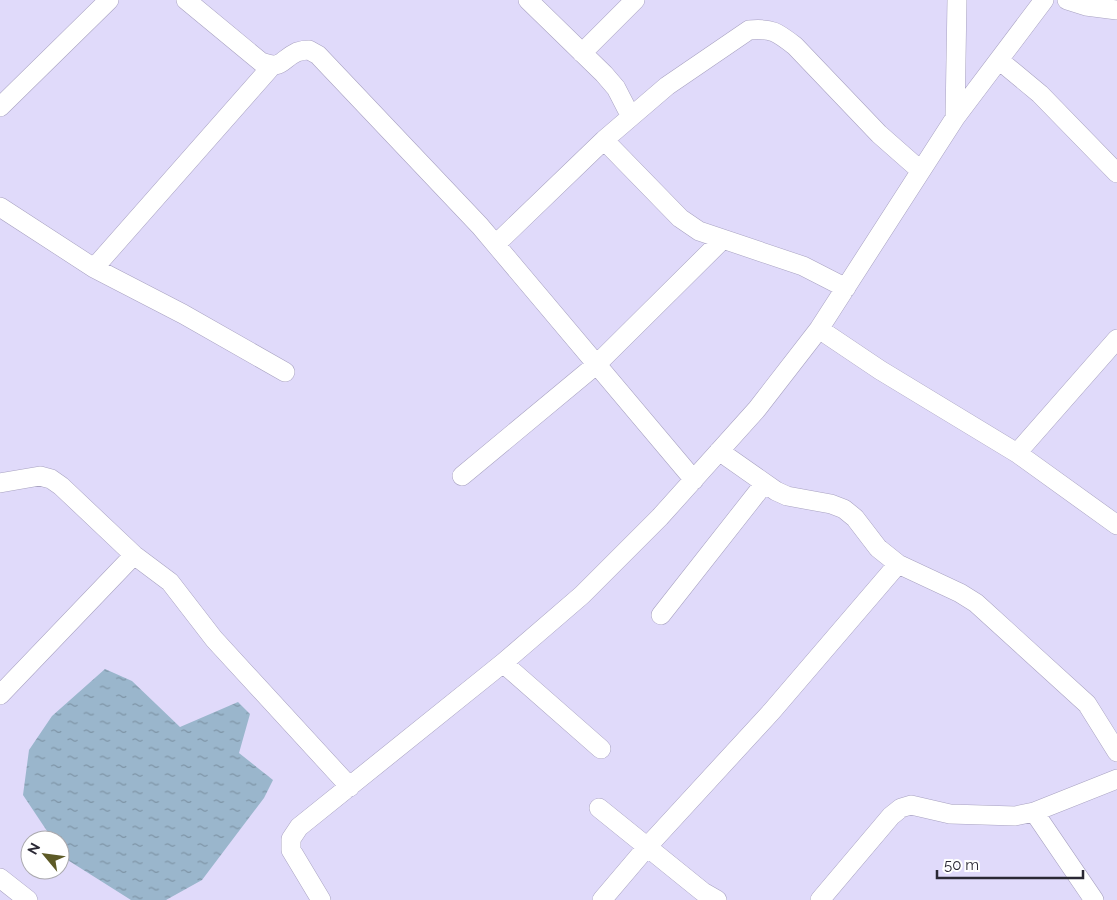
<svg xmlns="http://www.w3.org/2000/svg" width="1117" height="900" viewBox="0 0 1117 900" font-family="Raleway,sans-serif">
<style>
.water{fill:url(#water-ripples)}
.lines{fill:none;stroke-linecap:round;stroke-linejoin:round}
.minor-casing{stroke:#a8a2c1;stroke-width:20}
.minor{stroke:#fff;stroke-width:19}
</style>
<defs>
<pattern id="water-ripples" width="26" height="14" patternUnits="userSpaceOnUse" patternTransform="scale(1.25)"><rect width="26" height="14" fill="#9ab6cc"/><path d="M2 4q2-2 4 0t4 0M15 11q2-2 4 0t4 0" fill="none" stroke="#7e94a6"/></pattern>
</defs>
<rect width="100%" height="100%" fill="#e0dafa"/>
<path class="water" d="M 105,669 L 132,681 L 180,727 L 238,702 L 250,714 L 239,753 L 273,780 L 264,798 L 202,880 L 166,900 L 131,900 L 66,859 L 60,850 L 60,840 L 53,840 L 23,795 L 29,750 L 52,716 Z"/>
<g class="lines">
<g class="minor-casing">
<path id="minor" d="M 186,0 L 261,62 C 283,70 280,60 297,52 C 300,51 305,50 309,50 L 318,55 L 480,226 L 694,480
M 528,0 L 604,74 L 616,88 L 631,117
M 1067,0 L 1086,6 L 1117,10
M 582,53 L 635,0
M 999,60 L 1040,94 L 1117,173
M 0,107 L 109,0
M 955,118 L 957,0
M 604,140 L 680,218 L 699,231 L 803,266 L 846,288
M 0,207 L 94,268 L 183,314 L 285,372
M 496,244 L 604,140 L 667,86 L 749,30 C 772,28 777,32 795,46 L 879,134 L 921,171
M 94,268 L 272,66
M 819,329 L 880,370 L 1017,453 L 1117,525
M 719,451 L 776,491 L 787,496 L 831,504 L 844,509 L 855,518 L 878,548 L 898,564 L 960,593 L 976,603 L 1087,704 L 1117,752
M 1017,453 L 1117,339
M 462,476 L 597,364 L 723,239
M 0,483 L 40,476 L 51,479 L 61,486 L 134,555 L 170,582 L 214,639 L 350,787
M 661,615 L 764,484
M 503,663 L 601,749
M 0,695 L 134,555
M 599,808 L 703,892 L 717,900
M 1034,812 L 1094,900
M 0,878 L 28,900
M 321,900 L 291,850 L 291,839 L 299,827 L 503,663 L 582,595 L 660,517 L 757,409 L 819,329 L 955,118 L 1044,0
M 602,900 L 647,847 L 772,711 L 898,564
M 820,900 L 891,816 L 901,808 L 911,805 L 950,814 L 1015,816 L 1034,812 L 1117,779"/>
</g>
<use href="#minor" class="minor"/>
</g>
<g transform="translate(45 855) rotate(299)"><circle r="24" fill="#ffffff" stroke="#aaa9ae"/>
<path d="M0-4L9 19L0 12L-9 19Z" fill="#5d5a26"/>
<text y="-8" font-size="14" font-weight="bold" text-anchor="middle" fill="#2a2834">N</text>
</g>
<path d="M937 870v8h146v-8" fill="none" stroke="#2a2834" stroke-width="2.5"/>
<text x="944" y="870" font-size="15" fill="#2a2834" stroke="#ffffff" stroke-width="4" paint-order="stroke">50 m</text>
</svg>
